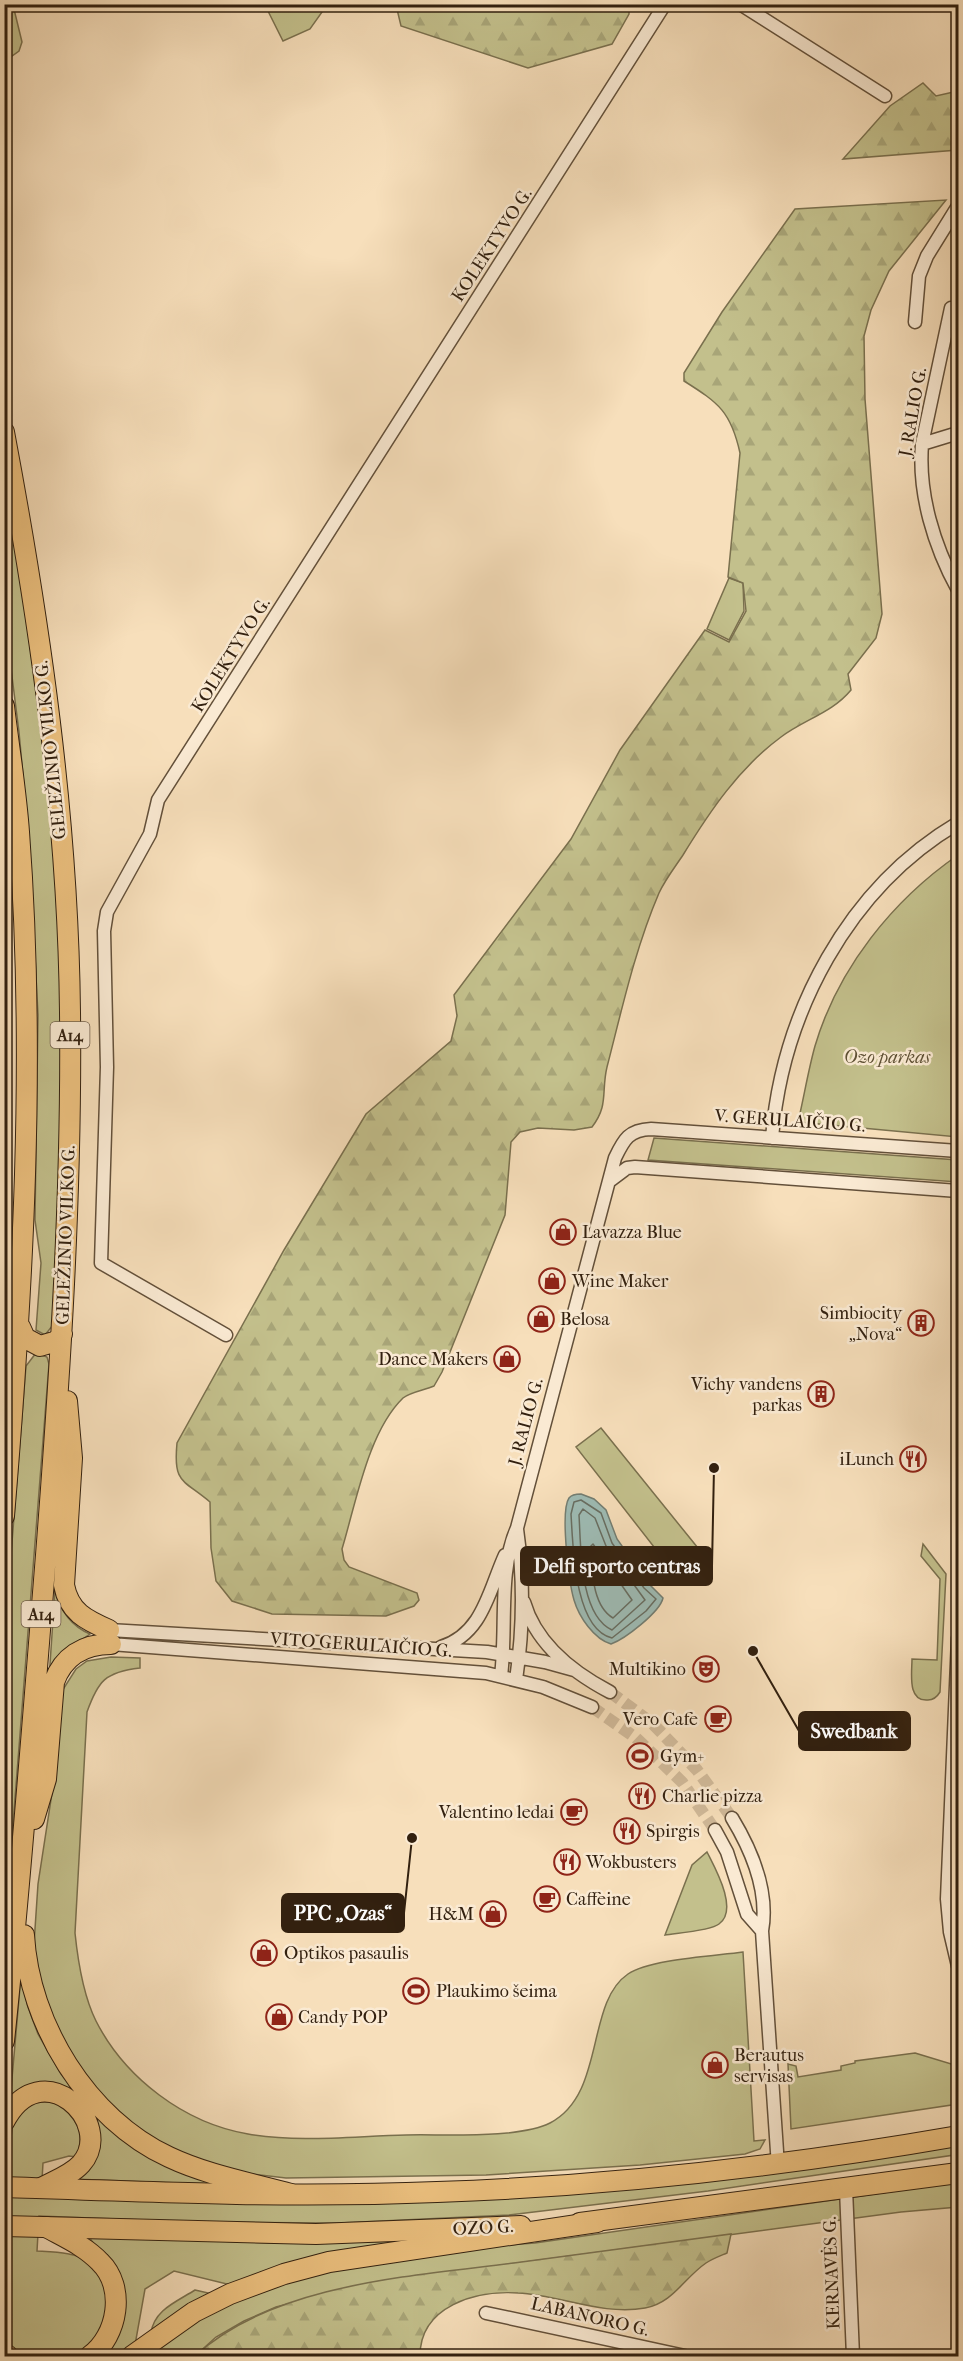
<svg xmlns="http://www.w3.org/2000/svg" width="963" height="2361" viewBox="0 0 963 2361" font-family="'IM FELL French Canon',serif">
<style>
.green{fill:#c3c08c;stroke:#7a704e;stroke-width:1.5}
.forest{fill:url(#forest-firs);stroke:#7a704e;stroke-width:1.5}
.water{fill:#9ebcb5;stroke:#737e73;stroke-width:1.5}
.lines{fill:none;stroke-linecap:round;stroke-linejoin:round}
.shore{stroke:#686e62;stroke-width:1.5}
.minor-tunnel{stroke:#d0b999;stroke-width:12;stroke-dasharray:12 6;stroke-linecap:butt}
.minor-casing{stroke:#63503a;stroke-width:15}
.primary-casing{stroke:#32200f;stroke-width:22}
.trunk-casing{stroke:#32200f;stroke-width:22}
.minor{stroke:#faead3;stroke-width:12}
.primary{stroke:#ecc07e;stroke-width:20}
.trunk{stroke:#ecc07e;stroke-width:20}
.labels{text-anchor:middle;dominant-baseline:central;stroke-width:5;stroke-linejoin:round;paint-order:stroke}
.shield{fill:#faead3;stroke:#6e5d4a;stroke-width:1.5}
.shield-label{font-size:16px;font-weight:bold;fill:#32200f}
.street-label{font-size:18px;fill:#32200f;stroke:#faead3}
.park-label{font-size:18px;font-style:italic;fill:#5e5034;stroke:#faead3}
.poi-label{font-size:18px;fill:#32200f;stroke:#faead3;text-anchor:start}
.leader{fill:none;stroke:#32200f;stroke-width:2}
.callout-dot{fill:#32200f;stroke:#faead3;stroke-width:2}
.callout{fill:#32200f;stroke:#32200f;stroke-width:2}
.callout-label{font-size:20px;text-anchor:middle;font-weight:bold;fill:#fff}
</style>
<defs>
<pattern id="forest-firs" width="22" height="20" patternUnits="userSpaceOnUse" patternTransform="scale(1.5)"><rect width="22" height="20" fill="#c3c08c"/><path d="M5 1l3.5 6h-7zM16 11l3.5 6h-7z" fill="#a8a578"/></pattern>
</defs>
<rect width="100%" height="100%" fill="#f7dfbb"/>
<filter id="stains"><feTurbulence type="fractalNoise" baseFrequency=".00333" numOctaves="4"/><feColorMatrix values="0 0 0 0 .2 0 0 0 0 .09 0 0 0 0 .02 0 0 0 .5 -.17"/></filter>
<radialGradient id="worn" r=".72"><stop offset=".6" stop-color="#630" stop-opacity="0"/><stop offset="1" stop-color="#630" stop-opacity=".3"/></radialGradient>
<path class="green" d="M 5,4 L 13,5 L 22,42 L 19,51 L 5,61 Z
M 265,5 L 327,5 L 310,29 L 283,41 Z
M 4,481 C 33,649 56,819 62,990 C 66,1101 58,1213 53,1325 L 45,1335 L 36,1330 L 41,1263 L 35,1220 L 38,1015 L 29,840 L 19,732 L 5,621 Z
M 729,578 L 743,583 L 744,611 L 729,640 L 707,629 Z
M 958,855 L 958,1137 L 798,1122 C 804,1097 808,1071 815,1046 C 838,968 893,900 958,855 Z
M 654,1138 L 958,1160 L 958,1182 L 648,1160 Z
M 36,1353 L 47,1357 L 49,1364 L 5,1926 L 5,1630 L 26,1366 Z
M 601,1428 L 706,1558 L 679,1579 L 576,1447 Z
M 923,1544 L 946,1574 L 940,1692 C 937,1697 934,1700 928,1700 C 907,1702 912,1673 912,1659 L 937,1660 L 940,1579 L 921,1556 Z
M 55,1590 C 60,1610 71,1626 90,1634 L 62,1653 L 49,1679 Z
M 111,1657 L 140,1658 L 140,1668 C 105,1672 98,1681 87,1712 L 75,1933 C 78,1962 83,1995 96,2021 C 125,2078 184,2123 248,2134 C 299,2143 355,2136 406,2135 C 444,2134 518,2139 550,2123 C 606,2094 585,2003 628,1974 C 650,1959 715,1956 743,1952 L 754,2141 L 765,2140 L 760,2149 L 745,2154 L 640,2165 L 486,2175 L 286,2178 L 236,2172 L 153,2143 L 85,2080 L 44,2004 L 34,1944 L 38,1884 L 56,1767 L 62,1691 L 76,1669 L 87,1661 Z
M 707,1852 C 715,1868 739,1910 719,1924 C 710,1931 677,1933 665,1935 L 692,1865 Z
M 21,1976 L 28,2007 L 38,2034 L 61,2074 L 86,2105 L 233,2185 L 72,2179 L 93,2158 L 72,2094 L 10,2101 Z
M 915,2053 L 958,2066 L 958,2104 L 791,2129 L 788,2064 L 796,2066 L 798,2077 L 841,2070 L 841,2066 L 855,2063 L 855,2061 Z
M 27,2102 L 59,2102 C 77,2122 85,2129 77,2157 L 69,2156 L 43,2163 L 41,2197 L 318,2203 L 952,2146 L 954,2155 L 708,2191 L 509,2215 L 339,2223 L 198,2222 L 39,2216 L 37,2251 C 55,2252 76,2252 91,2263 C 118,2285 110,2348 74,2356 C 64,2359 51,2356 41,2356 C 26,2356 15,2356 5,2343 L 4,2195 L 13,2121 Z
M 958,2182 L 958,2207 L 901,2212 L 375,2282 L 276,2307 L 244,2321 L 216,2337 L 195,2356 L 146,2356 L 201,2315 L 287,2277 L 449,2249 L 535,2243 Z
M 94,2237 L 275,2243 L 424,2241 L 235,2286 L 174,2271 L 145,2289 L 135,2345 L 117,2356 L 103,2356 C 127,2325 134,2287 106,2255 C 101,2249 93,2245 90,2238 Z
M 195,2290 L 217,2295 L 151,2333 C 154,2310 176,2302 195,2290 Z"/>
<path class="forest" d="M 396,5 L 628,4 L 629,5 L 629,14 L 612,44 L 528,68 L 401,26 Z
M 923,83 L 936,96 L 958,91 L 958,150 L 843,159 L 890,106 Z
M 946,200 L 889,271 L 871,310 L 864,336 L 865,399 L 882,614 L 876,638 L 848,674 L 851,690 C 832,713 805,719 781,737 C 739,768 710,811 683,855 C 675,867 665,880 659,893 C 635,949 622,1009 607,1067 C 601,1092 609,1105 592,1127 L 574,1130 L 538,1128 L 520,1132 L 511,1142 L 505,1215 L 442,1372 L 434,1386 C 425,1390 410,1392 403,1398 C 368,1432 356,1503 342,1549 L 344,1560 L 349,1567 L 417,1593 L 419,1600 L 414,1606 L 386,1616 L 272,1614 L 232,1601 L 216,1581 L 211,1548 L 210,1502 C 183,1479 173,1484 177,1443 L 284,1250 L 366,1114 L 451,1041 L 457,1016 L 454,995 L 571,839 L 620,750 L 705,630 L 729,642 L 746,611 L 743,583 L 728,577 L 740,453 C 731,412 719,403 684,381 L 684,373 L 722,312 L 795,209 Z
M 731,2234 L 727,2253 C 720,2256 712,2259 706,2263 C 684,2278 673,2303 645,2308 C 603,2316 560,2295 518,2293 C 476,2290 420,2306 420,2356 L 195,2356 C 273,2284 412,2276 514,2263 C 586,2253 659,2244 731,2234 Z"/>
<path class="water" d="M 581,1494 L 594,1499 L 606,1510 L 617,1539 L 649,1584 L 663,1598 C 660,1612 625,1639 611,1644 C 594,1639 579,1617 574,1600 C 569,1583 560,1511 569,1498 C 572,1494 577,1494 581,1494 Z"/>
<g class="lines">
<path class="shore" d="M 581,1500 L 601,1513 L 612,1543 L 644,1588 L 656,1599 L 646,1611 L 612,1638 C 574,1629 573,1545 571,1514 L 574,1502 Z
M 583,1509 L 595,1518 L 606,1546 L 645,1600 L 612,1630 C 579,1615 581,1545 579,1515 Z
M 593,1544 L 632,1600 L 613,1618 C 592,1606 592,1569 590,1547 Z"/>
<path class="minor-tunnel" d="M 610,1692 L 653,1724 L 697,1770 L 732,1818
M 592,1707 L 636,1738 L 682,1782 L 715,1830"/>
<g class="minor-casing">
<path id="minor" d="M 740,4 L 885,96
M 951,308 L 922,444 C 918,494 934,546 958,590
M 915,322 L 919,276 L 927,256 L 958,206
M 922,444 L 958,433
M 772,1138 C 782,1013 848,888 958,823
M 611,1180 L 627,1168 L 635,1167 L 958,1191
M 226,1335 L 101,1263 L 107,1067 L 104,931 L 107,912 L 150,834 L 158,800 L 665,4
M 524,1602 C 536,1644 572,1672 610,1692
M 109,1630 L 487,1652 L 545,1662 L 574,1670
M 958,1638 L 947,1899 L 950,1932 L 958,1966
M 111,1644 L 486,1673 L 543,1687 L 592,1707
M 441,1647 C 483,1634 489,1590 505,1555
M 501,1676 C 507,1629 498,1570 517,1528 L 615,1158 C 624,1139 629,1130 651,1129 L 958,1151
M 516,1680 C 523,1632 524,1578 517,1529
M 732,1818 C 752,1851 769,1892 762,1931 L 778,2166
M 715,1830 L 727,1852 L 747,1914 L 762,1931
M 846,2189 L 853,2356
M 486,2313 L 685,2356"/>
</g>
<g class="primary-casing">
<path id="primary" d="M 4,2187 C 148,2192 293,2198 437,2192 C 613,2186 786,2166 958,2136
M 580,2223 L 958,2173
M 4,2226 L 316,2234 L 521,2226"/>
</g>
<g class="trunk-casing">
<path id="trunk" d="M 4,432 C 40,624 68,817 70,1012 C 72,1194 60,1374 46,1555 C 33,1717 21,1879 4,2041
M 4,706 C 9,748 16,790 19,832 C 36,1061 23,1288 4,1516
M 20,1327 L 25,1338 L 40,1346 L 57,1341 L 62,1334
M 67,1401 L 72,1458 L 64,1585 C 69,1612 86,1620 109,1630
M 34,1819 L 46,1779 L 54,1682 C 63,1657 83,1644 111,1644
M 24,1935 C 29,2024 87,2119 169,2157 C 207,2175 251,2183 291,2194
M 4,2122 C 41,2050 117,2123 81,2164 C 71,2175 54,2181 41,2188
M 46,2227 C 64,2237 85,2246 100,2262 C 126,2287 118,2336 90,2356
M 4,2353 L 8,2356
M 132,2356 L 194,2312 L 230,2294 L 284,2274 L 329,2262 L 597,2222"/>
</g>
<use href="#minor" class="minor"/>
<use href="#primary" class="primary"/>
<use href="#trunk" class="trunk"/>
</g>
<defs>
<g id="shop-ring" transform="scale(1.35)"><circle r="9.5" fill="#faead3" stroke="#8f2418" stroke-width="1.5"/><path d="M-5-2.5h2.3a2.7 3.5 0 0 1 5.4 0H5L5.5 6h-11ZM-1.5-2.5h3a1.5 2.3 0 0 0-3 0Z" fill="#8f2418"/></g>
<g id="building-ring" transform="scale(1.35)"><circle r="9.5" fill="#faead3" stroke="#8f2418" stroke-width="1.5"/><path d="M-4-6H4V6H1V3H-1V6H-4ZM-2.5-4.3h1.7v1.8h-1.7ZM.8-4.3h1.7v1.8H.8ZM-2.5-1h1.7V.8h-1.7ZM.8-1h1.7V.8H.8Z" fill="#8f2418"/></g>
<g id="restaurant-ring" transform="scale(1.35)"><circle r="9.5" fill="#faead3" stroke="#8f2418" stroke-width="1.5"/><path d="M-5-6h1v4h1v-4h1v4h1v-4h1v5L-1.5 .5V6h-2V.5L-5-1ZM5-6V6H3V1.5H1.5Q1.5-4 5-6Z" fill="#8f2418"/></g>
<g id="theatre-ring" transform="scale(1.35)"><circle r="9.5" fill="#faead3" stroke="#8f2418" stroke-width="1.5"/><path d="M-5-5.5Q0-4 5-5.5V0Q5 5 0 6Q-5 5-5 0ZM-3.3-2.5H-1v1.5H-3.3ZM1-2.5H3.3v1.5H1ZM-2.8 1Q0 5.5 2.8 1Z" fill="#8f2418"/></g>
<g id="cafe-ring" transform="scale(1.35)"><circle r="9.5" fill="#faead3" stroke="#8f2418" stroke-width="1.5"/><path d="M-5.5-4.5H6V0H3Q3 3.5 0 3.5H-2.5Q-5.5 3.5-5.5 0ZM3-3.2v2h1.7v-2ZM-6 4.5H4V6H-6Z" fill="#8f2418"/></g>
<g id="stadium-ring" transform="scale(1.35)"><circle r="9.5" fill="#faead3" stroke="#8f2418" stroke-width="1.5"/><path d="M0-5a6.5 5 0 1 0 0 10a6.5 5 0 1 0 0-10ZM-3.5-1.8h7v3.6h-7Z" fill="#8f2418"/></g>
</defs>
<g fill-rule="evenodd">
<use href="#shop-ring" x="563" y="1232"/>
<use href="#shop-ring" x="552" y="1281"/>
<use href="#shop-ring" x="541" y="1319"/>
<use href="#building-ring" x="921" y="1323"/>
<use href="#shop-ring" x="507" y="1359"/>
<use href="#building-ring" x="821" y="1394"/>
<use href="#restaurant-ring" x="913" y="1459"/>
<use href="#theatre-ring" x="706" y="1669"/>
<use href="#cafe-ring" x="718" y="1719"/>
<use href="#stadium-ring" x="640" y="1756"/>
<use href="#restaurant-ring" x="642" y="1796"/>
<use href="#cafe-ring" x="574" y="1812"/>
<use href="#restaurant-ring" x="627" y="1831"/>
<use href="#restaurant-ring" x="567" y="1862"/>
<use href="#cafe-ring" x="547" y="1899"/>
<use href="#shop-ring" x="493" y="1914"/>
<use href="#shop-ring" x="264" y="1953"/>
<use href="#stadium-ring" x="416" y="1991"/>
<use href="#shop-ring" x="279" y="2017"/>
<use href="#shop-ring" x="715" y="2065"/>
</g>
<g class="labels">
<g class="shield">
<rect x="50.5" y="1022" width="39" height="26" rx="4.5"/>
<rect x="21.5" y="1601" width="39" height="26" rx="4.5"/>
</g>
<g class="shield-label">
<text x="70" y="1035">A14</text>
<text x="41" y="1614">A14</text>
</g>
<g class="street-label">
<text transform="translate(492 245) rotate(-57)">KOLEKTYVO G.</text>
<text transform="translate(913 412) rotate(-80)">J. RALIO G.</text>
<text transform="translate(231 655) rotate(-58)">KOLEKTYVO G.</text>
<text transform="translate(51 750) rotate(-96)">GELEŽINIO VILKO G.</text>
<text transform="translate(790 1121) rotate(4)">V. GERULAIČIO G.</text>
<text transform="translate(66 1235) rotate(-88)">GELEŽINIO VILKO G.</text>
<text transform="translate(526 1422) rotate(-75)">J. RALIO G.</text>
<text transform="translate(361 1645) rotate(4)">VITO GERULAIČIO G.</text>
<text transform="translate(483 2228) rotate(-3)">OZO G.</text>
<text transform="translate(832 2273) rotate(-92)">KERNAVĖS G.</text>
<text transform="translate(590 2317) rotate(13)">LABANORO G.</text>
</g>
<g class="park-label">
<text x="887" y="1057">Ozo parkas</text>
</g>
<g class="poi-label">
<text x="582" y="1232">Lavazza Blue</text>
<text x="572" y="1281">Wine Maker</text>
<text x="902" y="1313" text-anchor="end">Simbiocity<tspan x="902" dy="21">„Nova“</tspan></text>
<text x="560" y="1319">Belosa</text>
<text x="488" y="1359" text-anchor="end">Dance Makers</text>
<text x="802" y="1384" text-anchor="end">Vichy vandens<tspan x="802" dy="21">parkas</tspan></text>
<text x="894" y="1459" text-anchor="end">iLunch</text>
<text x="686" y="1669" text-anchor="end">Multikino</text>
<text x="698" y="1719" text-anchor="end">Vero Cafe</text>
<text x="660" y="1756">Gym+</text>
<text x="662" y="1796">Charlie pizza</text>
<text x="554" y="1812" text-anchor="end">Valentino ledai</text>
<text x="646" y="1831">Spirgis</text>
<text x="586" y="1862">Wokbusters</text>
<text x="566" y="1899">Caffeine</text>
<text x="474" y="1914" text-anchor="end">H&amp;M</text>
<text x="284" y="1953">Optikos pasaulis</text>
<text x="436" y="1991">Plaukimo šeima</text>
<text x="298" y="2017">Candy POP</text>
<text x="734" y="2055">Berautus<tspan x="734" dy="21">servisas</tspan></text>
</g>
</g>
<path class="leader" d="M714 1468L712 1566M753 1651L799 1731M412 1838L404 1913"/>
<g class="callout-dot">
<circle cx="714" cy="1468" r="6"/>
<circle cx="753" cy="1651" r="6"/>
<circle cx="412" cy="1838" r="6"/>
</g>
<g class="callout">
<rect x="521" y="1547" width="191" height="38" rx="6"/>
<rect x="799" y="1712" width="111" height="38" rx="6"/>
<rect x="282" y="1894" width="122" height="38" rx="6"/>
</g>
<g class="callout-label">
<text x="617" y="1573">Delfi sporto centras</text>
<text x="854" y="1738">Swedbank</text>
<text x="343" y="1920">PPC „Ozas“</text>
</g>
<rect width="963" height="2361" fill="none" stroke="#f7dfbb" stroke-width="24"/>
<rect x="6" y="6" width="951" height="2349" fill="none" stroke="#32200f" stroke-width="3"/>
<rect x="12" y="12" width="939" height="2337" fill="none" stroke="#32200f" stroke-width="1.5"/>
<rect width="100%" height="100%" filter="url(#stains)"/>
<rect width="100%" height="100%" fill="url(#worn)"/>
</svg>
